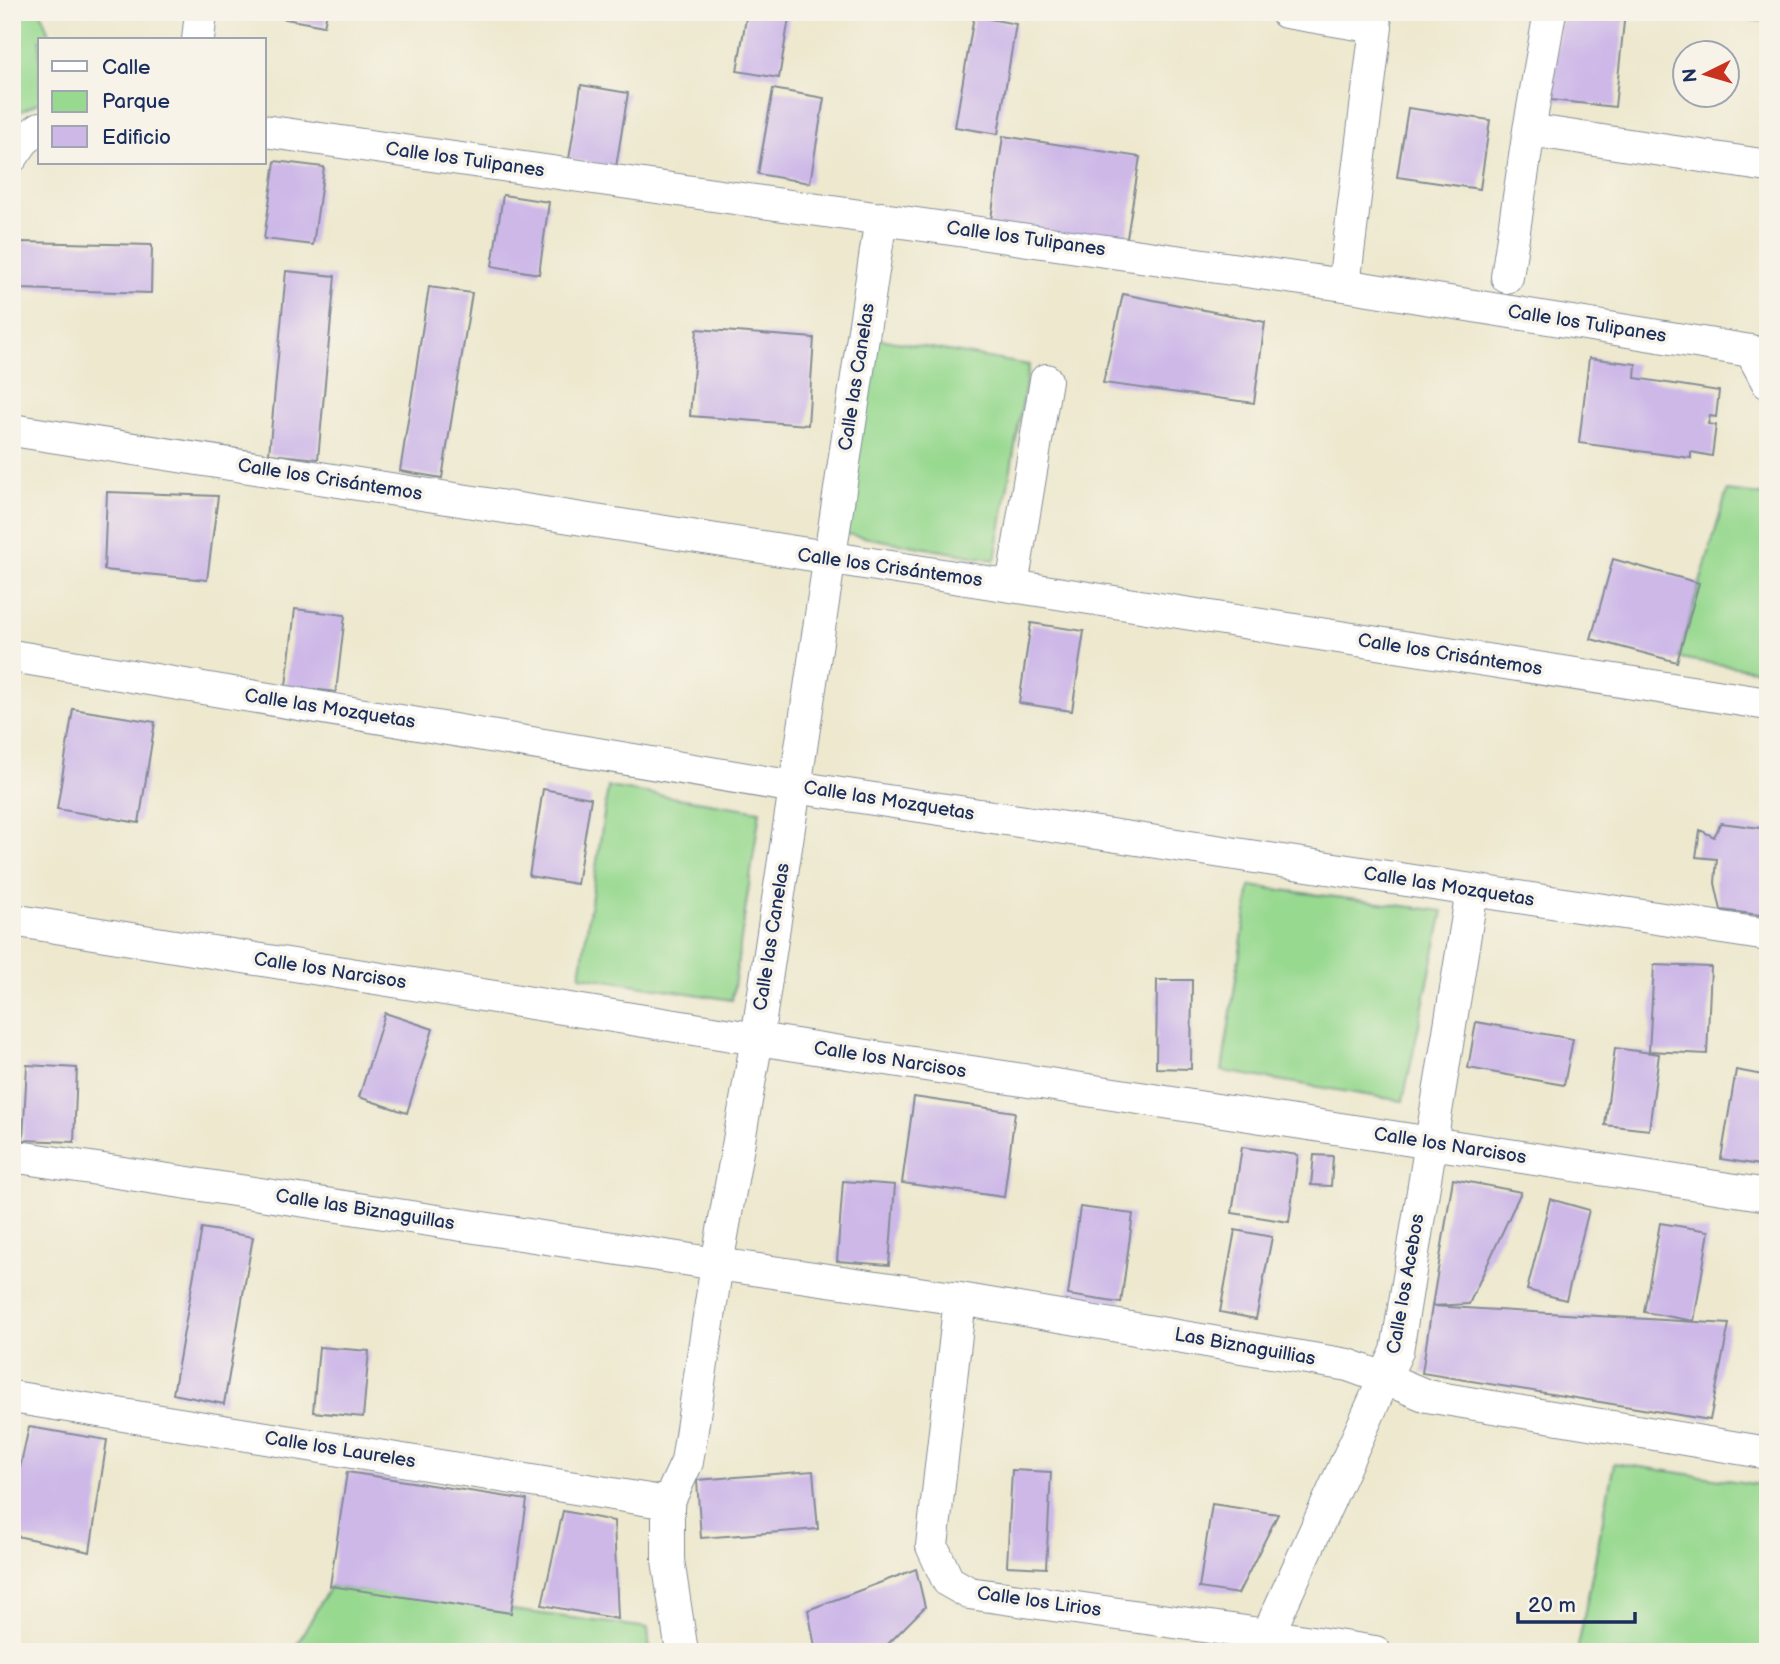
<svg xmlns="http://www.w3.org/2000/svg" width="1780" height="1664" viewBox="0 0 1780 1664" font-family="'Balsamiq Sans',sans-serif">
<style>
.green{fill:#98d990;stroke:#5a8477;stroke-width:2}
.building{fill:#cdb8e8}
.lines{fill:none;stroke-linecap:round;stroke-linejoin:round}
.street-casing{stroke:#848c96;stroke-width:34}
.street{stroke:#fff;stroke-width:32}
.labels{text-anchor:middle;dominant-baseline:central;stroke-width:7;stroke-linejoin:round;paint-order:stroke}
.street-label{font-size:19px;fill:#1b2f5e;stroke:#f7f3e8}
</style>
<rect width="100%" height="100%" fill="#f7f3e8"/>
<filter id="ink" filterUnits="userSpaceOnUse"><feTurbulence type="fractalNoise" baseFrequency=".0143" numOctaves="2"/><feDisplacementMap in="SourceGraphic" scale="14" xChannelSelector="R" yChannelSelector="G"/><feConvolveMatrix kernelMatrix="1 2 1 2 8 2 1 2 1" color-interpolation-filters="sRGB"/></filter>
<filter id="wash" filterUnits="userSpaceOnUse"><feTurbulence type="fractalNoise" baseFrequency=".00686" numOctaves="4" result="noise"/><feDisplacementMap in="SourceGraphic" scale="28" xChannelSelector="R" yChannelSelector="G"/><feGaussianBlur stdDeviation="1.57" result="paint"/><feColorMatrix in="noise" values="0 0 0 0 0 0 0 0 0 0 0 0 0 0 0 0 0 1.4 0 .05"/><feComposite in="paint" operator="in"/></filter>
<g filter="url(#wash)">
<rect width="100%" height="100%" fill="#ede8ce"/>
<path class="green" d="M 12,12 L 41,12 L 51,40 L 40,40 L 40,102 L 12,116 Z
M 1700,12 L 1768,12 L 1768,22 Z
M 874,338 L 1029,365 L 995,560 L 840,533 Z
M 1727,491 L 1768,496 L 1768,672 L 1678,658 Z
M 608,787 L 760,811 L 732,1000 L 580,976 Z
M 1250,886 L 1443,911 L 1403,1101 L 1222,1071 Z
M 1614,1463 L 1768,1486 L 1768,1652 L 1577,1652 Z
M 330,1586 L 648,1628 L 650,1652 L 293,1652 Z"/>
<g id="blocks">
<path class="building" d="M 269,12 L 327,12 L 324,26 L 269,16 Z
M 747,12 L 790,12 L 779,78 L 737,71 Z
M 1569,12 L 1625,12 L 1615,107 L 1551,100 L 1561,16 Z
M 974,16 L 1016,24 L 998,134 L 955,127 Z
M 581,85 L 628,93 L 616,167 L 569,159 Z
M 773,89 L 824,98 L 810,183 L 758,174 Z
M 1408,108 L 1490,120 L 1480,189 L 1397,177 Z
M 1003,136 L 1140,157 L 1125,250 L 989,233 Z
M 275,161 L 324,167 L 313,245 L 264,239 Z
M 503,195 L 549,202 L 539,274 L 492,266 Z
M 21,242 L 152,245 L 151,293 L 20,289 Z
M 286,271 L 335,276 L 318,459 L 269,454 Z
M 429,287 L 472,293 L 442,478 L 400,471 Z
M 1123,294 L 1265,322 L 1254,403 L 1103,383 Z
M 697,329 L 814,338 L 808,425 L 690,416 Z
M 1589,358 L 1636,364 L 1635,378 L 1719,391 L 1716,417 L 1710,416 L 1708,424 L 1716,425 L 1712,456 L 1691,452 L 1691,458 L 1579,443 Z
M 107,492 L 218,496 L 207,580 L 104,570 Z
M 1613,559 L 1699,583 L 1677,662 L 1591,639 Z
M 295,609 L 345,615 L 336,692 L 286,686 Z
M 1031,623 L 1084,631 L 1072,711 L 1019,703 Z
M 73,709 L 155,722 L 139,823 L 57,809 Z
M 543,789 L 591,798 L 577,884 L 529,876 Z
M 1721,823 L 1768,829 L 1768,916 L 1721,910 L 1715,883 L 1717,859 L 1696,857 L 1700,830 L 1714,837 Z
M 1654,965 L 1711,967 L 1707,1054 L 1649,1051 Z
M 1157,980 L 1192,980 L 1191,1069 L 1156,1068 Z
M 385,1013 L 433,1029 L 407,1113 L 359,1097 Z
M 1476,1022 L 1573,1039 L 1564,1085 L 1468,1068 Z
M 1615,1048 L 1659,1054 L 1649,1130 L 1605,1125 Z
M 27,1065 L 77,1068 L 74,1142 L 23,1140 Z
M 1736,1070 L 1768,1076 L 1768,1120 L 1760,1165 L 1721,1159 Z
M 914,1097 L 1015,1112 L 1004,1197 L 902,1183 Z
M 1242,1147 L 1298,1155 L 1289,1222 L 1232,1213 Z
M 1314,1155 L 1333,1156 L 1331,1186 L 1311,1185 Z
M 1453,1179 L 1521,1192 L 1469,1304 L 1432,1306 Z
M 843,1181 L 895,1185 L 889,1265 L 837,1261 Z
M 1550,1199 L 1589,1210 L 1566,1300 L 1527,1290 Z
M 1080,1207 L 1133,1214 L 1121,1303 L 1068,1295 Z
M 1660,1223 L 1709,1231 L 1694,1321 L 1644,1312 Z
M 202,1228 L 253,1237 L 224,1404 L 173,1394 Z
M 1235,1230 L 1272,1237 L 1256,1319 L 1220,1312 Z
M 1432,1306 L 1729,1324 L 1710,1420 L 1422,1373 Z
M 319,1347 L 369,1351 L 363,1417 L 313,1412 Z
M 29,1427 L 107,1440 L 90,1552 L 12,1535 L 12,1504 Z
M 1012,1470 L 1051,1472 L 1046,1568 L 1007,1566 Z
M 813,1471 L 818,1529 L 701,1538 L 697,1480 Z
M 347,1472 L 527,1500 L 511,1613 L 330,1586 Z
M 1212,1504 L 1278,1514 L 1238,1594 L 1199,1588 Z
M 563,1511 L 614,1521 L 618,1619 L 542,1605 Z
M 916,1569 L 925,1607 L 880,1652 L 816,1652 L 808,1610 Z"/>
</g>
</g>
<g filter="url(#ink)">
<use href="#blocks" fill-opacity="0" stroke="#848c96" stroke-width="2"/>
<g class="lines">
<g class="street-casing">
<path id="street" d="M 1286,12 L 1376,27 L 1344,285
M 198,40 L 201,12
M 1529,130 L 1768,166
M 264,131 L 1344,285 L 1751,351 L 1768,383
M 12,157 L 24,140 L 40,128
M 1507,277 L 1529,130 L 1550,12
M 12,430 L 1768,704
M 1012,586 L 1046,380
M 12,656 L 795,787 L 1768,935
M 12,920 L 757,1039 L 1768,1195
M 12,1156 L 717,1264 L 960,1299 L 1348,1365 L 1384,1378 L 1427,1396 L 1768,1453
M 960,1299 L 932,1546 L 948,1581 L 969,1593 L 1267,1635 L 1375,1652
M 12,1397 L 668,1503
M 682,1652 L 668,1560 L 668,1503 L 687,1462 L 717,1264 L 757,1039 L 881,218
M 1260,1652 L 1397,1351 L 1472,891"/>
</g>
<use href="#street" class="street"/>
</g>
</g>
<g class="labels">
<g class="street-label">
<text transform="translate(465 160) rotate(8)">Calle los Tulipanes</text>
<text transform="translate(1026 239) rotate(8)">Calle los Tulipanes</text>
<text transform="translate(1587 324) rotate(9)">Calle los Tulipanes</text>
<text transform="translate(857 377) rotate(-81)">Calle las Canelas</text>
<text transform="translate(330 480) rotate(9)">Calle los Crisántemos</text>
<text transform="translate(890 568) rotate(8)">Calle los Crisántemos</text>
<text transform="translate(1450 655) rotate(9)">Calle los Crisántemos</text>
<text transform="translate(330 709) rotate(9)">Calle las Mozquetas</text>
<text transform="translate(889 801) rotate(9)">Calle las Mozquetas</text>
<text transform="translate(1449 887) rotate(9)">Calle las Mozquetas</text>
<text transform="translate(772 937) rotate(-81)">Calle las Canelas</text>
<text transform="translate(330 971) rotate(9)">Calle los Narcisos</text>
<text transform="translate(890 1060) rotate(9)">Calle los Narcisos</text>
<text transform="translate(1450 1146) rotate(9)">Calle los Narcisos</text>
<text transform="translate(365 1210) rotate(9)">Calle las Biznaguillas</text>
<text transform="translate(1406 1284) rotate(-80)">Calle los Acebos</text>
<text transform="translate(1245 1347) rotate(10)">Las Biznaguillias</text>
<text transform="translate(340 1450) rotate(9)">Calle los Laureles</text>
<text transform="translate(1039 1602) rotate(8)">Calle los Lirios</text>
</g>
</g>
<rect width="1780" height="1664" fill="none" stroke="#f7f3e8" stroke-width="42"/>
<rect x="38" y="38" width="228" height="126" fill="#f7f3e8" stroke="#9fa5b1" stroke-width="2"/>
<rect x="52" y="61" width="35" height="10" fill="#ffffff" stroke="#9fa5b1" stroke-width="2"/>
<text x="102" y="74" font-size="21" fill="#1b2f5e">Calle</text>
<rect x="52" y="91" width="35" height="21" fill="#98d990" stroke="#9fa5b1" stroke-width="2"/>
<text x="102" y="108" font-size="21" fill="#1b2f5e">Parque</text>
<rect x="52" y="126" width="35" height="21" fill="#cdb8e8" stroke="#9fa5b1" stroke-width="2"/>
<text x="102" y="144" font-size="21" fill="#1b2f5e">Edificio</text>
<g transform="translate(1706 74) rotate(265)"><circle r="33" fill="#f7f3e8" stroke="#9fa5b1" stroke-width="2"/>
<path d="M0-5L12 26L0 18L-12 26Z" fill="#c8321e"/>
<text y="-10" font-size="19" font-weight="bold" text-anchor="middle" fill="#1b2f5e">N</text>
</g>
<path d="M1518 1612v10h117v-10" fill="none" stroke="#1b2f5e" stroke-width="3.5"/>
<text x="1528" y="1612" font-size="21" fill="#1b2f5e" stroke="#f7f3e8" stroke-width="5" paint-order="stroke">20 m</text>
</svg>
